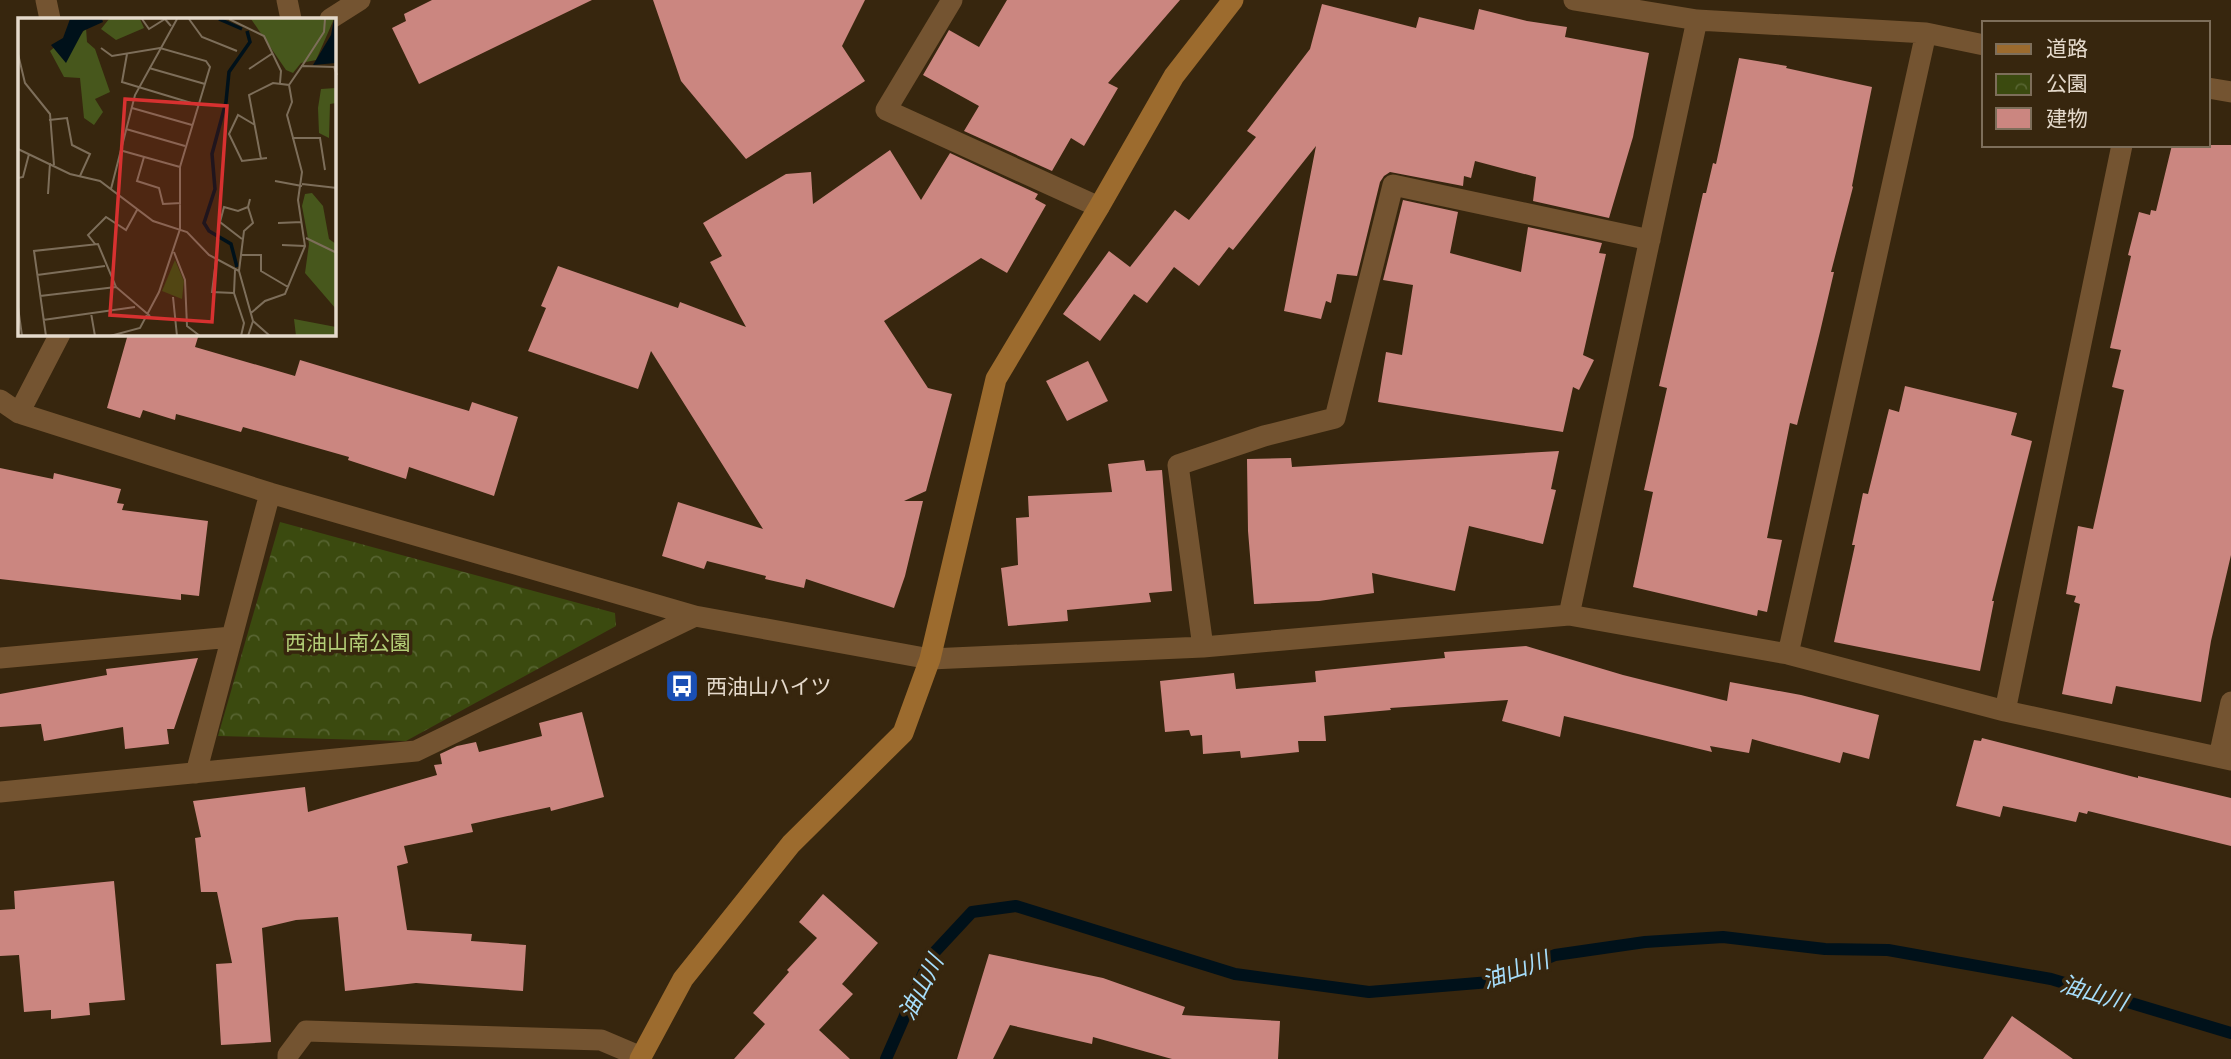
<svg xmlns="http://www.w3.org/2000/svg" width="2231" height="1059" viewBox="0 0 2231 1059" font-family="'Golos Text','Noto Sans JP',sans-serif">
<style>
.park{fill:url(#park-crowns)}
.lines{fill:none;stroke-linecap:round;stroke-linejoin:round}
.stream{stroke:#00111a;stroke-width:12}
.building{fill:#cb8680}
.street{stroke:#745431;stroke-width:21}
.secondary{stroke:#9c6b2e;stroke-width:21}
.labels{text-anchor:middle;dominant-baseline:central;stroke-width:7;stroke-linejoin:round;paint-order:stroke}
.park-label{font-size:21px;fill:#b3ce77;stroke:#37260e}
.poi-label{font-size:21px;fill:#e5dacc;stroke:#37260e;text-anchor:start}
.water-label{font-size:23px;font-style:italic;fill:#a6ddfa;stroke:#37260e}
.inset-river{fill:none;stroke:#00111a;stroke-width:3.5}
.inset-road{fill:none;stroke:#7d6e5a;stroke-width:2}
.view{fill:#d73130;fill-opacity:0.15;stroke:#d73130;stroke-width:3.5}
.inset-edge{fill:none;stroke:#e5dacc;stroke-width:3.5}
</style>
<defs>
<pattern id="park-crowns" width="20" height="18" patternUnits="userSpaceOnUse" patternTransform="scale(1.75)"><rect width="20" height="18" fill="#3b4a0f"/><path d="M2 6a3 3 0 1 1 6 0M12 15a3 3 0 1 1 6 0" fill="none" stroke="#576431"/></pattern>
</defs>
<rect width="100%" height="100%" fill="#37260e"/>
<path class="park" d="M 280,522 L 615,613 L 616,626 L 406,741 L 218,736 Z"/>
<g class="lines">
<path class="stream" d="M 886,1059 L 931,956 L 972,912 L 1016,906 L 1235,974 L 1369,992 L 1490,982 L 1555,955 L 1645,942 L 1723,937 L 1825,949 L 1888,950 L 2051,979 L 2231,1033"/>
</g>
<path class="building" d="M 432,0 L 592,0 L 419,84 L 392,28 L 406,21 L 404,14 Z
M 653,0 L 865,0 L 842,46 L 865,81 L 746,159 L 681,81 Z
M 1007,0 L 1180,0 L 1108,83 L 1118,88 L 1084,146 L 1071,138 L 1052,171 L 964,131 L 979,106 L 923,75 L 949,30 L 979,47 Z
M 1322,4 L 1416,28 L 1419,17 L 1474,30 L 1479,9 L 1527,21 L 1567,27 L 1565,37 L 1649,53 L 1633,137 L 1609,218 L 1533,201 L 1536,177 L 1475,161 L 1471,178 L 1464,176 L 1463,186 L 1390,172 L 1384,176 L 1380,182 L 1357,276 L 1337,274 L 1331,303 L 1326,301 L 1321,319 L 1284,311 L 1316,146 L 1233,250 L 1229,247 L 1199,286 L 1174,267 L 1147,303 L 1134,294 L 1100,341 L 1063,314 L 1109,251 L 1130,267 L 1175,210 L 1189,220 L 1256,137 L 1247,131 L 1310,49 Z
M 1739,58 L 1787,66 L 1786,68 L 1872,87 L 1852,186 L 1853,187 L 1831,272 L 1834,272 L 1820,332 L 1797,425 L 1790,423 L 1767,538 L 1782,540 L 1767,612 L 1758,610 L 1757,616 L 1633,587 L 1653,492 L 1644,490 L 1667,388 L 1659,386 L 1703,193 L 1706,193 L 1713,163 L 1716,164 Z
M 2172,145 L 2231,145 L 2231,555 L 2211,641 L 2201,702 L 2116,686 L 2112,704 L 2062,694 L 2080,604 L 2074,602 L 2076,596 L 2066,594 L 2078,526 L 2093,529 L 2124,390 L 2112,387 L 2121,350 L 2110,348 L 2131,256 L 2128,255 L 2139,212 L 2150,215 L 2151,210 L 2156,211 Z
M 890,150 L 921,200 L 950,153 L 1038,194 L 1035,199 L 1046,205 L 1007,273 L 981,258 L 884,321 L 928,388 L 952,394 L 926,491 L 904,501 L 923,501 L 905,576 L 894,608 L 806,579 L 804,588 L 765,579 L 766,576 L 707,561 L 704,569 L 662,556 L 678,502 L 763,529 L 651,351 L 638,389 L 528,351 L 546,308 L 541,306 L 558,266 L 678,308 L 680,302 L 746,327 L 710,262 L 722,256 L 703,223 L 786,174 L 811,172 L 813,204 Z
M 1403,200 L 1458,212 L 1450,253 L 1521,272 L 1528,227 L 1602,243 L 1599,253 L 1606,254 L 1583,355 L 1594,360 L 1579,390 L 1573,387 L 1563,432 L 1378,402 L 1386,352 L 1402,355 L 1413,285 L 1383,280 Z
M 128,334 L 199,334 L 195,347 L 295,376 L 300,360 L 469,411 L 472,402 L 518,417 L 494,496 L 409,467 L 406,479 L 348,460 L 349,457 L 243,427 L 241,432 L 176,414 L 175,420 L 143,410 L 140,418 L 107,408 Z
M 1088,361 L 1108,401 L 1067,421 L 1046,381 Z
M 1905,386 L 2017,413 L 2011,435 L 2032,441 L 1992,601 L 1994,601 L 1980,671 L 1834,642 L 1855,545 L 1852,545 L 1863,493 L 1868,494 L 1889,409 L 1899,412 Z
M 1559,451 L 1551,489 L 1556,490 L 1543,544 L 1469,526 L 1455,591 L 1372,573 L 1374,593 L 1319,601 L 1254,604 L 1248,531 L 1247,459 L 1291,458 L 1292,467 Z
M 1144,460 L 1146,471 L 1162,470 L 1172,591 L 1149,593 L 1151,602 L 1067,610 L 1068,621 L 1008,626 L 1001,568 L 1018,565 L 1016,518 L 1029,517 L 1028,496 L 1112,492 L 1108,464 Z
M 0,468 L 53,479 L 54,473 L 121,489 L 117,503 L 124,504 L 122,510 L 208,521 L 199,596 L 181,594 L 181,600 L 0,579 Z
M 1526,646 L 1623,675 L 1727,701 L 1730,682 L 1801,695 L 1879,715 L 1869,759 L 1843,752 L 1840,763 L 1752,739 L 1749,753 L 1710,746 L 1712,752 L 1564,716 L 1560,737 L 1502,721 L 1508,700 L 1390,708 L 1391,710 L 1324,716 L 1326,741 L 1298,741 L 1299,752 L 1241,758 L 1240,751 L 1203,754 L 1202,735 L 1191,736 L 1189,730 L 1165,732 L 1160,681 L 1234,673 L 1236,689 L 1316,682 L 1315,671 L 1445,658 L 1444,652 Z
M 198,658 L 174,729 L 167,729 L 169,744 L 125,749 L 123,727 L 44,741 L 41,724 L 0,727 L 0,694 L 107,675 L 106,669 Z
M 582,712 L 604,797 L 551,811 L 550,807 L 471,824 L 473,832 L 404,846 L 408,863 L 397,866 L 407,930 L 472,934 L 471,941 L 526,945 L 523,991 L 416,983 L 345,991 L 338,917 L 296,920 L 262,928 L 271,1042 L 221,1045 L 216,964 L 232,963 L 217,892 L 201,892 L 195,838 L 201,837 L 193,801 L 305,787 L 308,812 L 437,775 L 434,765 L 442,764 L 440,754 L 457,746 L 476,742 L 479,752 L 542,736 L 539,723 Z
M 1982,738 L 2138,778 L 2138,776 L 2231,798 L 2231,846 L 2088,811 L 2087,814 L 2079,812 L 2076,822 L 2003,806 L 2000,817 L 1956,806 L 1974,740 L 1981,741 Z
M 114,881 L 125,1000 L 89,1003 L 90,1015 L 51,1019 L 51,1010 L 24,1012 L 19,955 L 0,956 L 0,910 L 15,909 L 14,891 Z
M 823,894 L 878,943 L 842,984 L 853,994 L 819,1030 L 850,1059 L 734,1059 L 765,1024 L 753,1013 L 789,972 L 787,970 L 817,938 L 799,922 Z
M 989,954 L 1103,978 L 1185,1007 L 1182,1015 L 1280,1021 L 1278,1059 L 1172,1059 L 1093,1037 L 1092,1044 L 1010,1025 L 993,1059 L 957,1059 Z
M 2012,1016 L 2073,1059 L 1983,1059 Z"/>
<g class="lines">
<path class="street" d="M 46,0 L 50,19
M 287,0 L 291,19
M 952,0 L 886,110 L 1099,207
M 1574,0 L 1697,20 L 1926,33 L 1984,45
M 330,19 L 360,0
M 2208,88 L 2231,92
M 0,400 L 19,413 L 270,493 L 695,616 L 930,659 L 1203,647 L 1569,615 L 1788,654 L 2005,711 L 2231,760
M 19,413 L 60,334
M 1569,615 L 1697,20
M 1203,647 L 1178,465 L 1264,436 L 1335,418 L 1393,185 L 1650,240
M 1788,654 L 1926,33
M 0,658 L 232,637
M 2005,711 L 2122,145
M 2219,757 L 2231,702
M 196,773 L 270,493
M 0,792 L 416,751 L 695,616
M 288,1059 L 288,1055 L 306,1031 L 601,1040 L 641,1057"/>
<path class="secondary" d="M 640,1059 L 683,979 L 791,844 L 903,733 L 930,659 L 996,379 L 1099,207 L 1174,76 L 1233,0"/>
</g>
<defs>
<g id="bus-square" transform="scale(1.75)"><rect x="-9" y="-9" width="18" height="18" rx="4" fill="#1a4fb4" stroke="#37260e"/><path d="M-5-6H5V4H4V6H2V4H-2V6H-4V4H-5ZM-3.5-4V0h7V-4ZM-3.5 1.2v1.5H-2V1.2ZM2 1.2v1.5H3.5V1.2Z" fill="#fff"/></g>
</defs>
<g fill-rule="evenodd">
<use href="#bus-square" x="682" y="686"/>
</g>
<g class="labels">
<g class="park-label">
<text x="348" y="642">西油山南公園</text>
</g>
<g class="poi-label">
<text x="706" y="686">西油山ハイツ</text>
</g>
<g class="water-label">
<text transform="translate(1515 969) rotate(-19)">油山川</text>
<text transform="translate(920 987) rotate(-63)">油山川</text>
<text transform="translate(2094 992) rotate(17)">油山川</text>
</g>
</g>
<g transform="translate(18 18)">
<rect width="318" height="318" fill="#37260e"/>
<path d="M 91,1 L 122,1 L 126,10 L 98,22 L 83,11 ZM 233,1 L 316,1 L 298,42 L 283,45 L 275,55 L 268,52 ZM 68,10 L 69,24 L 77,31 L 92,74 L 77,81 L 85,94 L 76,107 L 66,100 L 62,60 L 46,59 L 32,33 L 39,27 L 49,34 ZM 318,70 L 318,85 L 312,86 L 311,120 L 301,115 L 300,90 L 303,71 ZM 294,175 L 305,188 L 311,221 L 318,226 L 318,291 L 287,255 L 291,226 L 284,188 L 287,176 ZM 276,301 L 318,309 L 318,318 L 278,318 Z" fill="#47571c"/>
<path d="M 157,242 L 166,263 L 164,281 L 144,273 Z" fill="#3b4a0f"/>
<path d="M 52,1 L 84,1 L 85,4 L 65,13 L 48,45 L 33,27 L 45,20 ZM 316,1 L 318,45 L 295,47 L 313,17 Z" fill="#00111a"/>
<path class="inset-river" d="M 201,1 L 224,11M 219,249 L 213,226 L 191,213 L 186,205 L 197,171 L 194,136 L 208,84 L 211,54 L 232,24 L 229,13"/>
<path class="inset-road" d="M 124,1 L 131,11 L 147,1 L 153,8M 171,1 L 184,19 L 219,33M 211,1 L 246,18 L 263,53 L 262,65M 83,30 L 94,38 L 142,30 L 188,43 L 192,49 L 162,149 L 162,211 L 141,274 L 122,310 L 92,318M 0,36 L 7,65 L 32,96 L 36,147M 109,36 L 104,64 L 180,87M 284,48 L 306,14 L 307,1M 131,50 L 187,66M 231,51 L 255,35M 271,67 L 284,48 L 316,49 L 319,57M 114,90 L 174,107M 31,102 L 49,100 L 54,127 L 72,136 L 62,158M 237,107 L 220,97 L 211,116 L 224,143 L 249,140M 108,111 L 167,128M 274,120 L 302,120 L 307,152M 0,131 L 52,156 L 82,163 L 135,203 L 169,214 L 191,237 L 221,253M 105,133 L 162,149M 126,139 L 119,163 L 141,170 L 145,186 L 163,185M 0,160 L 5,159 L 11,136M 257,163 L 284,168M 284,166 L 319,170M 93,171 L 117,77 L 159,1M 30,176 L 32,145M 230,189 L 235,205 L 226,213 L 221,253 L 235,303 L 230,318M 260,205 L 284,204M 288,220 L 319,235M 224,221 L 202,204 L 206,189 L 220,193 L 230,189 L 232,181M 77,226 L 70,217 L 88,199 L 108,212 L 119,192M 264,227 L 287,228M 156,234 L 167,262 L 169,308 L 182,318M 224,237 L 243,237 L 243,253 L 270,269M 198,242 L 194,274 L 216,275M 217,252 L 216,275 L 226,305 L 223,318M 19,257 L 87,248M 22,278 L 98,269M 155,279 L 159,318M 0,289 L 4,318M 73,295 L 77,318M 233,295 L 247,283 L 267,276 L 287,228 L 280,182 L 284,154 L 269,97 L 274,84 L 271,67 L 255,65 L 231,77 L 243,141M 25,302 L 117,289M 235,303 L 252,318M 28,318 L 16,233 L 80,226 L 98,269 L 132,298"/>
<path class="view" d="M 107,81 L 209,88 L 194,304 L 92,297 Z"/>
<rect width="318" height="318" class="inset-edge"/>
</g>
<rect x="1982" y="21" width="228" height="126" fill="#37260e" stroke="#7d6e5a" stroke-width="2"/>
<rect x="1996" y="44" width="35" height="10" fill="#9c6b2e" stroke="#7d6e5a" stroke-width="2"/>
<text x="2046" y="56" font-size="21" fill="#e5dacc">道路</text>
<rect x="1996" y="74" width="35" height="21" fill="url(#park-crowns)" stroke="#7d6e5a" stroke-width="2"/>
<text x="2046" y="91" font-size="21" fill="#e5dacc">公園</text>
<rect x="1996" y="108" width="35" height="21" fill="#cb8680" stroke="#7d6e5a" stroke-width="2"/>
<text x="2046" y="126" font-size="21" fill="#e5dacc">建物</text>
</svg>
